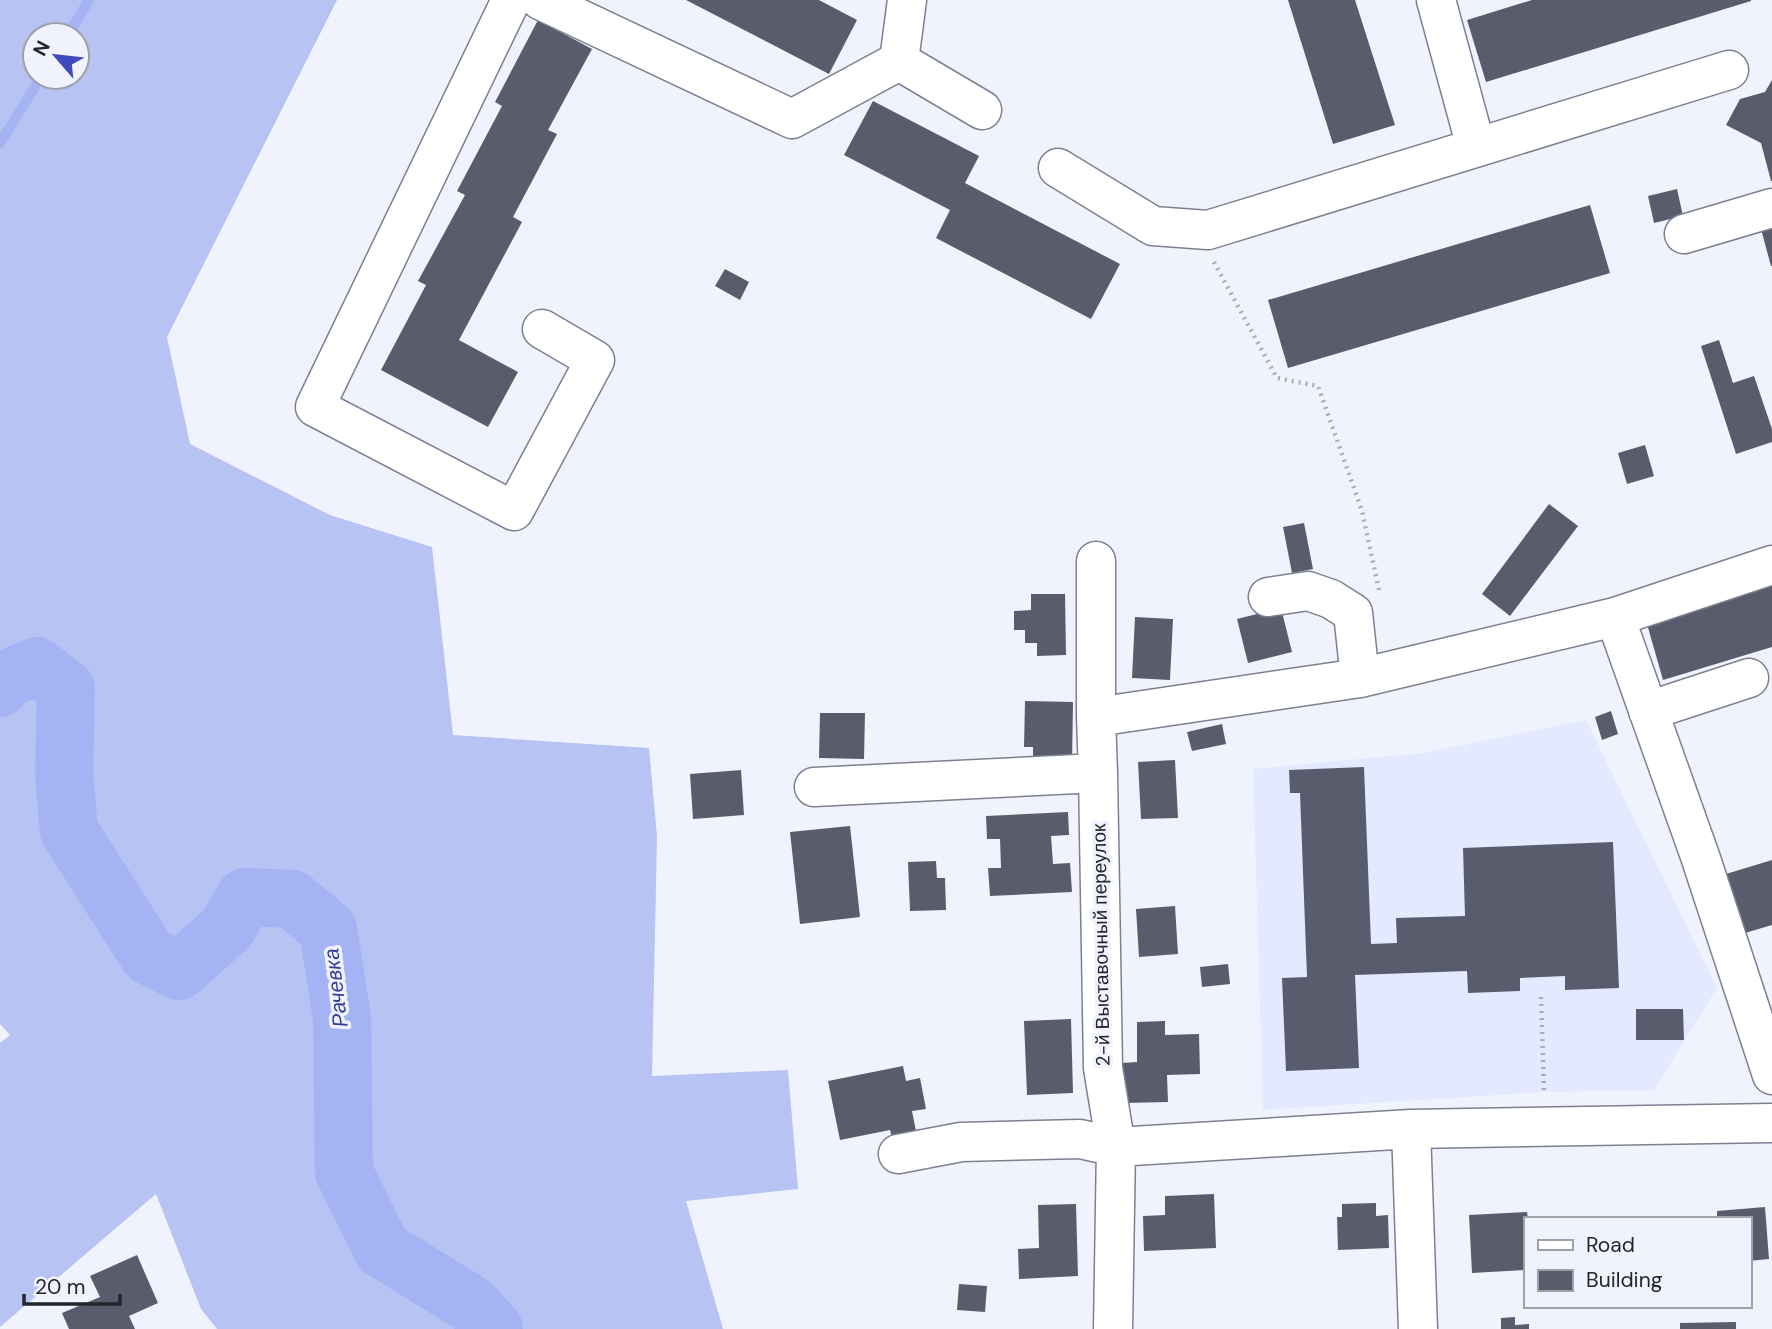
<svg xmlns="http://www.w3.org/2000/svg" width="1772" height="1329" viewBox="0 0 1772 1329" font-family="'DM Sans',sans-serif">
<style>
.built{fill:#e3e9fe}
.forest{fill:#b6c3f3;fill-rule:evenodd}
.lines{fill:none;stroke-linecap:round;stroke-linejoin:round}
.stream{stroke:#a3b3f3;stroke-width:10}
.river{stroke:#a3b3f3;stroke-width:58}
.building{fill:#585c6c}
.minor-casing{stroke:#7c8091;stroke-width:41}
.path{stroke:#a9acb5;stroke-width:4.5;stroke-dasharray:2 5;stroke-linecap:butt}
.minor{stroke:#fff;stroke-width:38}
.labels{text-anchor:middle;dominant-baseline:central;stroke-width:7;stroke-linejoin:round;paint-order:stroke}
.street-label{font-size:19px;fill:#23252b;stroke:#f0f3fe}
.water-label{font-size:21px;font-style:italic;fill:#333c96;stroke:#f0f3fe}
</style>
<rect width="100%" height="100%" fill="#f0f3fe"/>
<path class="built" d="M 1586,720 L 1717,988 L 1654,1090 L 1544,1092 L 1263,1110 L 1253,769 L 1423,753 Z"/>
<path class="forest" d="M 0,0 L 337,0 L 167,337 L 190,444 L 330,515 L 432,547 L 453,735 L 649,748 L 657,836 L 652,1076 L 788,1070 L 798,1189 L 686,1201 L 723,1329 L 217,1329 L 201,1309 L 156,1194 L 0,1327 L 0,1043 L 10,1035 L 0,1024 ZM 35,35 L 77,35 L 77,77 L 35,77 Z"/>
<g class="lines">
<path class="stream" d="M 68,35 L 89,0
M 0,143 L 41,77"/>
<path class="river" d="M 0,688 L 6,679 L 37,666 L 66,689 L 64,775 L 69,831 L 149,956 L 179,971 L 227,928 L 245,897 L 292,899 L 328,929 L 342,1018 L 344,1172 L 382,1249 L 471,1304 L 494,1329"/>
</g>
<path class="building" d="M 686,0 L 819,0 L 857,20 L 829,74 Z
M 1288,0 L 1355,0 L 1395,125 L 1333,144 Z
M 1532,0 L 1751,0 L 1751,1 L 1486,82 L 1467,20 Z
M 538,20 L 592,49 L 548,130 L 557,134 L 513,217 L 522,222 L 459,340 L 518,372 L 488,427 L 381,370 L 426,285 L 418,281 L 465,195 L 457,191 L 502,106 L 495,102 Z
M 1772,80 L 1772,181 L 1771,181 L 1761,143 L 1726,125 L 1740,99 L 1765,92 Z
M 873,101 L 979,156 L 965,183 L 1120,264 L 1091,319 L 936,238 L 950,210 L 844,155 Z
M 1677,189 L 1683,216 L 1654,223 L 1648,196 Z
M 1590,205 L 1610,273 L 1288,368 L 1268,300 Z
M 1772,226 L 1772,266 L 1771,266 L 1761,229 Z
M 725,269 L 749,282 L 740,300 L 715,286 Z
M 1719,340 L 1733,383 L 1754,376 L 1772,429 L 1772,442 L 1736,454 L 1701,346 Z
M 1645,445 L 1654,476 L 1627,484 L 1618,453 Z
M 1549,504 L 1578,526 L 1510,616 L 1482,594 Z
M 1304,523 L 1313,569 L 1292,573 L 1283,527 Z
M 1772,579 L 1772,647 L 1663,680 L 1645,617 Z
M 1031,594 L 1065,594 L 1066,655 L 1037,656 L 1037,643 L 1025,643 L 1025,630 L 1014,630 L 1014,611 L 1031,610 Z
M 1281,608 L 1292,652 L 1248,663 L 1237,619 Z
M 1135,617 L 1173,619 L 1170,680 L 1132,678 Z
M 1025,701 L 1073,702 L 1072,764 L 1033,763 L 1033,747 L 1024,747 Z
M 1611,711 L 1618,734 L 1602,740 L 1595,717 Z
M 820,713 L 865,713 L 864,759 L 819,758 Z
M 1222,724 L 1226,744 L 1192,751 L 1187,732 Z
M 1175,760 L 1178,818 L 1141,819 L 1138,762 Z
M 1364,767 L 1371,944 L 1397,943 L 1396,918 L 1465,916 L 1463,848 L 1613,842 L 1619,988 L 1565,990 L 1565,976 L 1520,978 L 1520,991 L 1468,993 L 1467,971 L 1355,975 L 1359,1068 L 1286,1071 L 1282,978 L 1307,977 L 1300,793 L 1290,793 L 1289,770 Z
M 741,770 L 744,815 L 693,819 L 690,774 Z
M 1068,812 L 1069,835 L 1051,836 L 1053,864 L 1070,863 L 1072,892 L 990,896 L 988,868 L 1001,868 L 1000,839 L 987,839 L 986,816 Z
M 850,826 L 860,917 L 800,924 L 790,832 Z
M 1772,860 L 1772,925 L 1745,933 L 1726,874 Z
M 936,861 L 937,878 L 945,878 L 946,910 L 910,911 L 908,862 Z
M 1175,906 L 1178,954 L 1139,957 L 1136,909 Z
M 1228,964 L 1230,984 L 1202,987 L 1200,967 Z
M 1636,1009 L 1683,1009 L 1684,1040 L 1636,1040 Z
M 1071,1019 L 1073,1093 L 1027,1095 L 1024,1021 Z
M 1165,1021 L 1165,1035 L 1199,1034 L 1200,1074 L 1167,1075 L 1168,1102 L 1123,1103 L 1122,1063 L 1137,1062 L 1137,1022 Z
M 903,1066 L 906,1081 L 920,1078 L 926,1109 L 912,1111 L 918,1141 L 894,1146 L 890,1130 L 840,1140 L 828,1081 Z
M 1214,1194 L 1216,1248 L 1144,1251 L 1143,1216 L 1165,1215 L 1165,1196 Z
M 1376,1203 L 1376,1216 L 1388,1215 L 1389,1248 L 1338,1250 L 1337,1217 L 1342,1217 L 1342,1204 Z
M 1076,1204 L 1078,1276 L 1019,1279 L 1018,1249 L 1039,1248 L 1038,1205 Z
M 1765,1207 L 1769,1259 L 1749,1261 L 1749,1219 L 1717,1219 L 1717,1211 Z
M 1527,1212 L 1528,1219 L 1525,1219 L 1525,1270 L 1472,1273 L 1469,1215 Z
M 137,1255 L 158,1303 L 129,1316 L 135,1329 L 69,1329 L 62,1313 L 100,1297 L 90,1276 Z
M 959,1284 L 987,1286 L 985,1312 L 957,1310 Z
M 1515,1317 L 1515,1325 L 1529,1324 L 1529,1329 L 1501,1329 L 1501,1318 Z
M 1736,1322 L 1736,1329 L 1680,1329 L 1680,1323 Z"/>
<g class="lines">
<g class="minor-casing">
<path id="minor" d="M 511,0 L 315,407 L 514,511 L 595,360 L 542,329
M 540,0 L 792,119 L 899,61
M 907,0 L 899,61 L 982,110
M 1436,0 L 1476,147
M 1058,168 L 1153,226 L 1208,230 L 1729,70
M 1684,234 L 1772,208
M 1096,561 L 1096,717 L 1098,773 L 1103,1068 L 1116,1147 L 1113,1329
M 1268,597 L 1308,591 L 1331,599 L 1353,613 L 1360,678
M 1615,617 L 1701,859 L 1772,1075
M 1648,711 L 1749,678
M 1096,717 L 1360,678 L 1615,617 L 1772,565
M 814,787 L 1098,773
M 1411,1129 L 1418,1329
M 898,1154 L 961,1142 L 1080,1139 L 1116,1147 L 1411,1129 L 1772,1123"/>
</g>
<path class="path" d="M 1214,262 L 1277,378 L 1318,386 L 1362,511 L 1379,590
M 1541,997 L 1544,1091"/>
<use href="#minor" class="minor"/>
</g>
<g class="labels">
<g class="street-label">
<text transform="translate(1101 945) rotate(-91)">2-й Выставочный переулок</text>
</g>
<g class="water-label">
<text transform="translate(336 988) rotate(-97)">Рачевка</text>
</g>
</g>
<rect x="1524" y="1217" width="228" height="91" fill="#f0f3fe" stroke="#9ea1aa" stroke-width="2"/>
<rect x="1538" y="1240" width="35" height="10" fill="#ffffff" stroke="#9ea1aa" stroke-width="2"/>
<text x="1586" y="1252" font-size="21" fill="#23252b">Road</text>
<rect x="1538" y="1270" width="35" height="21" fill="#585c6c" stroke="#9ea1aa" stroke-width="2"/>
<text x="1586" y="1287" font-size="21" fill="#23252b">Building</text>
<g transform="translate(56 56) rotate(298)"><circle r="33" fill="#f0f3fe" stroke="#9ea1aa" stroke-width="2"/>
<path d="M0-5L12 26L0 18L-12 26Z" fill="#404abf"/>
<text y="-10" font-size="19" font-weight="bold" text-anchor="middle" fill="#23252b">N</text>
</g>
<path d="M24 1294v10h96v-10" fill="none" stroke="#23252b" stroke-width="3.5"/>
<text x="35" y="1294" font-size="21" fill="#23252b" stroke="#f0f3fe" stroke-width="5" paint-order="stroke">20 m</text>
</svg>
